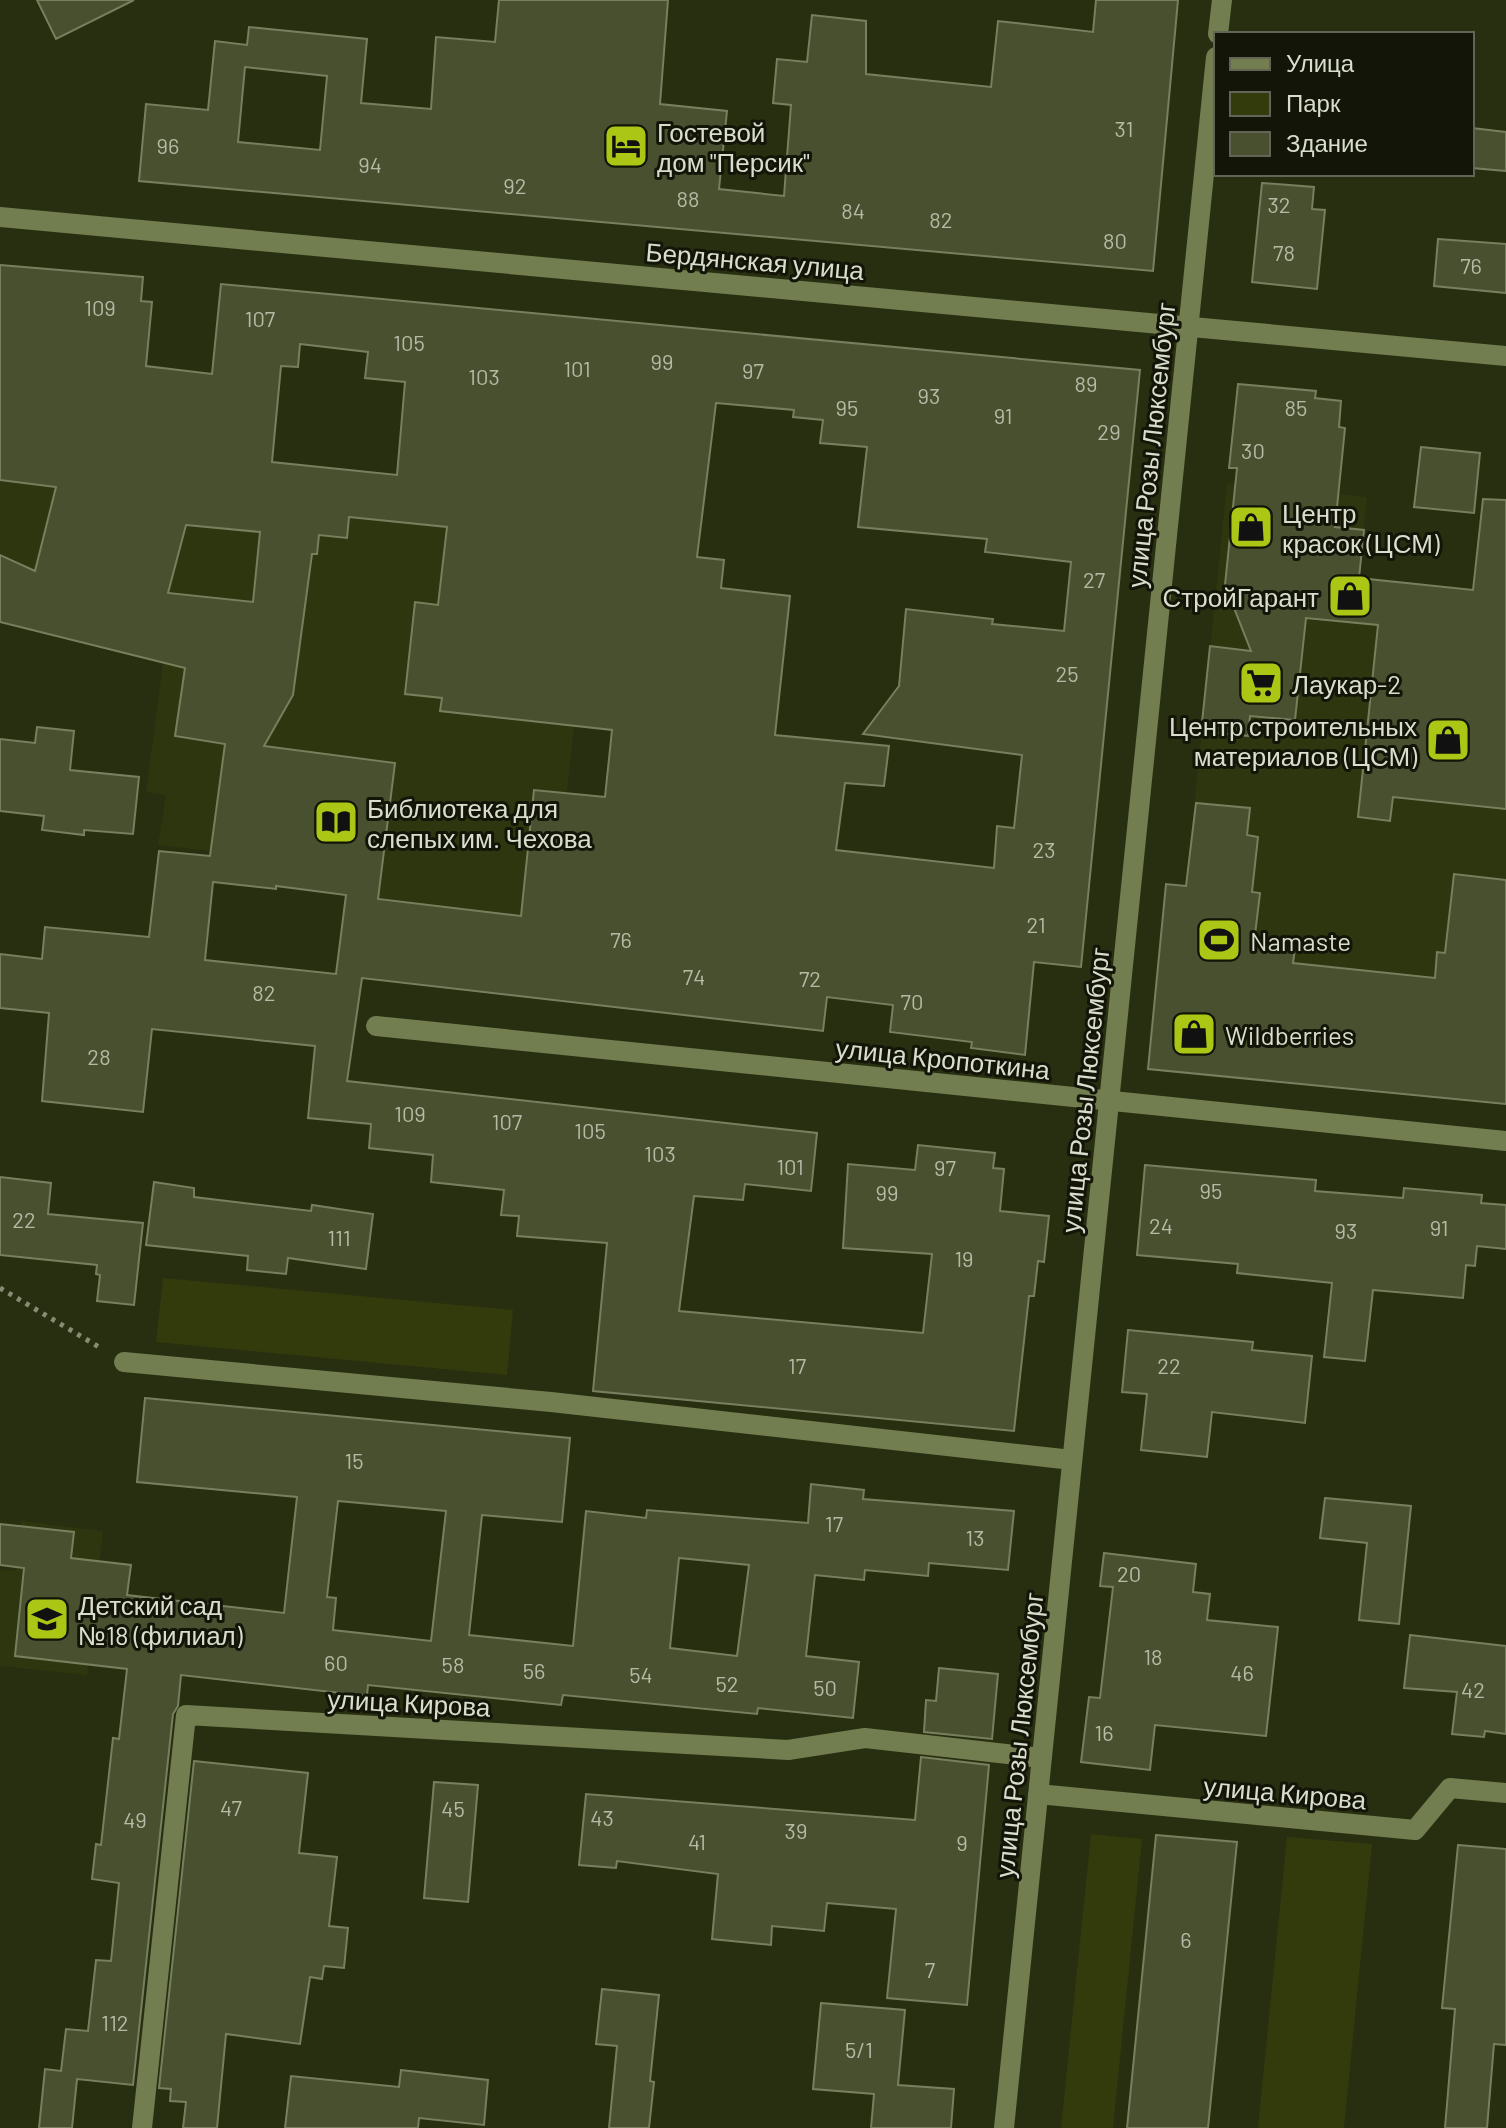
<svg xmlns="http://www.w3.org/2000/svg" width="1506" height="2128" viewBox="0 0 1506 2128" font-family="Barlow,sans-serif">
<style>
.built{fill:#2e360f}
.green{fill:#333b0c}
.building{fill:#485030;stroke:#777f5e;stroke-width:2;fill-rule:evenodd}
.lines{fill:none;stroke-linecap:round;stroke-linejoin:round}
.path{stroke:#878c75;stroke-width:5;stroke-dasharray:4 6;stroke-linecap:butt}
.minor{stroke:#727d50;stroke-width:20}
.labels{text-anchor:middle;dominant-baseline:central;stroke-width:6;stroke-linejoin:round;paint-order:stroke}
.number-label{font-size:22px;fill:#b5baa5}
.poi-label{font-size:26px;fill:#d9decc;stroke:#121508;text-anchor:start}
.street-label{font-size:26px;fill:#d9decc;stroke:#121508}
</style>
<rect width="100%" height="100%" fill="#282e10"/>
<path class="built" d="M 0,433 L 641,552 L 724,560 L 716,635 L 574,726 L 545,999 L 336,975 L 346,895 L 292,888 L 294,861 L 158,845 L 166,795 L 146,792 L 163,664 L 0,622 Z
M 1227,483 L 1367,497 L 1359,578 L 1506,593 L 1506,1104 L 1148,1069 L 1166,884 L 1186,886 Z
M 21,1521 L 103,1531 L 87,1675 L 0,1666 L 0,1570 L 15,1571 Z"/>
<path class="green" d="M 163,1278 L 513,1310 L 507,1375 L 156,1342 Z
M 1091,1834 L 1142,1839 L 1113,2128 L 1061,2128 Z
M 1287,1837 L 1372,1844 L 1344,2128 L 1258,2128 Z"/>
<path class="building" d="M 37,0 L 134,0 L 56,39 Z
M 499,0 L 668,0 L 660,104 L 727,111 L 719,189 L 784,196 L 791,105 L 773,103 L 777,59 L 807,62 L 812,15 L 866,21 L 866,74 L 991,87 L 998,21 L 1093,32 L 1096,0 L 1178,0 L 1153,271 L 139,181 L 146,104 L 208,110 L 215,41 L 247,45 L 249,27 L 367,39 L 361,103 L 431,109 L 436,37 L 495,42 ZM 245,67 L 327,76 L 320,150 L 238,142 Z
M 1472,128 L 1506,132 L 1506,171 L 1472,168 Z
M 1262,183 L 1314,187 L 1312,209 L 1325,210 L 1317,289 L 1252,282 Z
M 1438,239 L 1506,244 L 1506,293 L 1434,286 Z
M 0,265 L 143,277 L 141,301 L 152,302 L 146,366 L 212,374 L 221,284 L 1140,370 L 1081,967 L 1034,962 L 1025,1055 L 971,1048 L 972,1042 L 890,1032 L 893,1005 L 827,997 L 823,1031 L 362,978 L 347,1081 L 817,1133 L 811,1191 L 745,1184 L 743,1200 L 694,1196 L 679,1311 L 923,1333 L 932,1254 L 843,1248 L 848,1164 L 915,1170 L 918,1145 L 995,1153 L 993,1168 L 1004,1169 L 1000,1211 L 1049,1216 L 1044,1262 L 1038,1261 L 1034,1296 L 1029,1296 L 1014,1431 L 593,1391 L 607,1243 L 517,1236 L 519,1216 L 501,1215 L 504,1190 L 431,1182 L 433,1155 L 369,1148 L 371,1124 L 308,1118 L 315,1046 L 152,1029 L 143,1112 L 42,1101 L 49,1013 L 0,1008 L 0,954 L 42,959 L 45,927 L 149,937 L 159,851 L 210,856 L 225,744 L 175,736 L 185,668 L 0,622 L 0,555 L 35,571 L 56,487 L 0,480 ZM 300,344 L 368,352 L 365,378 L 405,382 L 397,475 L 272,462 L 281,366 L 298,367 ZM 716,403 L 794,410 L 793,417 L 823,420 L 820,443 L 867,447 L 858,527 L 987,539 L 985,552 L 1071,562 L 1064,631 L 992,624 L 993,619 L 906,609 L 899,686 L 863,734 L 1022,755 L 1014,828 L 997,826 L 994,868 L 836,850 L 845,783 L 884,786 L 889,746 L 775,735 L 790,596 L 721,588 L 724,560 L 697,557 ZM 349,517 L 447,527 L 438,605 L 415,602 L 405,694 L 442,698 L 440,711 L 612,730 L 605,797 L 534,790 L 521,916 L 378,899 L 395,763 L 264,746 L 293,695 L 312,554 L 317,554 L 319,535 L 347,538 ZM 186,525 L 260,532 L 253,602 L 168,593 ZM 213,882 L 276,889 L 276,886 L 346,895 L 336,974 L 205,960 Z
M 1238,384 L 1316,391 L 1315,398 L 1341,401 L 1339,427 L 1345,428 L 1335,527 L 1364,530 L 1359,578 L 1473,590 L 1483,499 L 1506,500 L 1506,809 L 1393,797 L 1390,821 L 1358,817 L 1378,625 L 1306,618 L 1295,720 L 1250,716 L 1248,736 L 1201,732 L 1210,646 L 1251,651 L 1225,585 L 1237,468 L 1229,468 Z
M 1421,447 L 1480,453 L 1474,513 L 1414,507 Z
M 37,727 L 74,731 L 70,770 L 139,777 L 133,834 L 84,830 L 84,835 L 42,830 L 44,816 L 0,811 L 0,739 L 35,743 Z
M 1196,803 L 1250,808 L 1247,835 L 1258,837 L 1252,892 L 1260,893 L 1254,943 L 1295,948 L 1293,963 L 1435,978 L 1437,952 L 1445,953 L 1454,874 L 1506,880 L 1506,1104 L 1148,1069 L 1166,884 L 1186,886 Z
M 1145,1165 L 1316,1180 L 1315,1191 L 1403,1198 L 1404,1188 L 1482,1195 L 1481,1203 L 1506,1205 L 1506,1249 L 1477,1246 L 1475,1266 L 1466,1265 L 1463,1298 L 1373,1290 L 1365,1361 L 1324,1357 L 1332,1283 L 1237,1273 L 1238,1264 L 1137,1255 Z
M 0,1177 L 51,1183 L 48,1214 L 143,1223 L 134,1305 L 97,1301 L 100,1275 L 96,1274 L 97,1265 L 0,1255 Z
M 154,1182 L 194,1188 L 194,1197 L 311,1211 L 312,1205 L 373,1214 L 366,1269 L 288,1258 L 286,1274 L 247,1270 L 248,1256 L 146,1245 Z
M 1128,1330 L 1253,1342 L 1252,1350 L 1312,1356 L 1305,1423 L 1212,1412 L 1207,1457 L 1141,1450 L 1147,1394 L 1122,1392 Z
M 145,1398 L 570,1438 L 562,1522 L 482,1515 L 469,1635 L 573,1646 L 586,1511 L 646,1518 L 647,1510 L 808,1523 L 811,1484 L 864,1490 L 863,1499 L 1014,1511 L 1008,1570 L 929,1563 L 928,1576 L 865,1570 L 864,1580 L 815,1575 L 806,1656 L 859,1662 L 853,1718 L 758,1708 L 757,1714 L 563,1695 L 561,1705 L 368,1685 L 367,1696 L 181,1675 L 178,1706 L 173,1714 L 133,2085 L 77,2079 L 72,2128 L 39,2128 L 45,2069 L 61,2071 L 66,2029 L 88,2031 L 96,1960 L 111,1961 L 119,1883 L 92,1879 L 96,1844 L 101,1845 L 113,1738 L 119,1739 L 127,1669 L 15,1656 L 24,1568 L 0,1565 L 0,1524 L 74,1532 L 71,1558 L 131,1565 L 127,1595 L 284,1613 L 297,1497 L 137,1482 ZM 338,1501 L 446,1511 L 431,1641 L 333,1630 L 336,1598 L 327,1597 ZM 679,1558 L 749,1565 L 737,1656 L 670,1648 Z
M 1325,1498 L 1411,1506 L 1399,1624 L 1359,1620 L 1367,1543 L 1320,1538 Z
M 1104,1553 L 1196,1564 L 1193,1592 L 1210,1594 L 1207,1620 L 1278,1627 L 1266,1736 L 1155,1725 L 1150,1770 L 1081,1762 L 1089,1697 L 1100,1698 L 1113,1587 L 1100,1586 Z
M 1410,1635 L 1506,1646 L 1506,1734 L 1485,1731 L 1484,1737 L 1452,1734 L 1457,1692 L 1404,1688 Z
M 939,1668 L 998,1674 L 992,1739 L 924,1732 L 926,1700 L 936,1701 Z
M 921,1757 L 989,1765 L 967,2005 L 887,1998 L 896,1909 L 827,1903 L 824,1931 L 772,1926 L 771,1945 L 712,1939 L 718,1874 L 617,1861 L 616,1868 L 579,1865 L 586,1794 L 915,1820 Z
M 194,1761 L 308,1773 L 299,1853 L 337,1857 L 329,1926 L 348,1928 L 344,1968 L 324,1966 L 322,1979 L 310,1977 L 300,2044 L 226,2034 L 217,2128 L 183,2128 L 186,2102 L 170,2101 L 171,2089 L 159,2088 Z
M 434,1782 L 478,1785 L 468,1902 L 424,1898 Z
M 1156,1835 L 1237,1842 L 1208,2128 L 1127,2128 Z
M 1458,1845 L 1506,1849 L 1506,2045 L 1494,2044 L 1487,2128 L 1445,2128 L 1455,2009 L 1442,2008 Z
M 602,1989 L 659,1995 L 650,2081 L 654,2082 L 649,2128 L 609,2128 L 617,2046 L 596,2044 Z
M 821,2003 L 905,2010 L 898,2085 L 954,2089 L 951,2128 L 871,2128 L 874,2094 L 813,2089 Z
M 401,2070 L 488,2080 L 484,2125 L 419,2118 L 418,2128 L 285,2128 L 291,2076 L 399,2087 Z"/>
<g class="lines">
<path class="path" d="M 0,1288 L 99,1347"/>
<path class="minor" d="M 1218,34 L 1222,0
M 0,217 L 1506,356
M 376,1026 L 1506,1141
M 124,1362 L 551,1402 L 1072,1460
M 1038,1794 L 1415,1830 L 1450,1788 L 1506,1793
M 142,2128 L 186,1715 L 788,1750 L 865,1738 L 1042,1758
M 1004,2128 L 1216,57"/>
</g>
<defs>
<g id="hotel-square" transform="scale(2.3)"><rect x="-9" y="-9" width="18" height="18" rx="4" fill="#abc615" stroke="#121508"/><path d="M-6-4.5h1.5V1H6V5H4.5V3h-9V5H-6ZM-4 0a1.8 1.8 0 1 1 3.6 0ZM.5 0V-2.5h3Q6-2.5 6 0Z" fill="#111"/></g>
<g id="shop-square" transform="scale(2.3)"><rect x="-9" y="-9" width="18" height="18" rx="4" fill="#abc615" stroke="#121508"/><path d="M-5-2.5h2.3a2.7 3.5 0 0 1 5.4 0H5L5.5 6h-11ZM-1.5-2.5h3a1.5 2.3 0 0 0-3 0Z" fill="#111"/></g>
<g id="supermarket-square" transform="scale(2.3)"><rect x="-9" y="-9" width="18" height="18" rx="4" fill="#abc615" stroke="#121508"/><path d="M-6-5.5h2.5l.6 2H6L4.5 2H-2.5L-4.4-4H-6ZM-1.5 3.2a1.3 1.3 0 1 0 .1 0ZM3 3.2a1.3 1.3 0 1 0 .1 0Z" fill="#111"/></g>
<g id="library-square" transform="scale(2.3)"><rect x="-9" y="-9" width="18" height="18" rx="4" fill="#abc615" stroke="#121508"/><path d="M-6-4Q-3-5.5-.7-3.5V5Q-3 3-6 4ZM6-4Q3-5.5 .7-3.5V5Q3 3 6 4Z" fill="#111"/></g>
<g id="stadium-square" transform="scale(2.3)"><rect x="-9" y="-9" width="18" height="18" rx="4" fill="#abc615" stroke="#121508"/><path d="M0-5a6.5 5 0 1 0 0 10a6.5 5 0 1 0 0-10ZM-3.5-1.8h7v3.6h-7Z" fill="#111"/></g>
<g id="school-square" transform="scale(2.3)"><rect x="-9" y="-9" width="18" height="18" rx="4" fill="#abc615" stroke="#121508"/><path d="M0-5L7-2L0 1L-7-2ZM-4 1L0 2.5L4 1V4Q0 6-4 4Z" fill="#111"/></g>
</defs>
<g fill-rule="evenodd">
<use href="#hotel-square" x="626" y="146"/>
<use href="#shop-square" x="1251" y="527"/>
<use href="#shop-square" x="1350" y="596"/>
<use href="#supermarket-square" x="1261" y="683"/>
<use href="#shop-square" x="1448" y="740"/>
<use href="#library-square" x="336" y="822"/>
<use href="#stadium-square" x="1219" y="940"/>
<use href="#shop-square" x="1194" y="1034"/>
<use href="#school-square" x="47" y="1619"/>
</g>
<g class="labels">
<g class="number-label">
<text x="1124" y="128">31</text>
<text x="168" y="145">96</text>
<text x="370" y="164">94</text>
<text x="515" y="185">92</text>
<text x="688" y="198">88</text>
<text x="1279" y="204">32</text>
<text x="853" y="210">84</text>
<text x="941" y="219">82</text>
<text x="1115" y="240">80</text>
<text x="1284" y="252">78</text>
<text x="1471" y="265">76</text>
<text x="100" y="307">109</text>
<text x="260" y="318">107</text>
<text x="409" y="342">105</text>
<text x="662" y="361">99</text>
<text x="577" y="368">101</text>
<text x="753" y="370">97</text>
<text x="484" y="376">103</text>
<text x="1086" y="383">89</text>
<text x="929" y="395">93</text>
<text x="847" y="407">95</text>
<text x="1296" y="407">85</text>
<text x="1003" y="415">91</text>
<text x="1109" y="431">29</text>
<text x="1253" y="450">30</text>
<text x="1094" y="579">27</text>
<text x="1067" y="673">25</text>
<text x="1044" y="849">23</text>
<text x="1036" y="924">21</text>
<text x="621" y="939">76</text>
<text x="694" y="976">74</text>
<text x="810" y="978">72</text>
<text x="264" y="992">82</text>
<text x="912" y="1001">70</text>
<text x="99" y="1056">28</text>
<text x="410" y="1113">109</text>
<text x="507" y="1121">107</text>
<text x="590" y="1130">105</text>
<text x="660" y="1153">103</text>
<text x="790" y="1166">101</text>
<text x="945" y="1167">97</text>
<text x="1211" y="1190">95</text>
<text x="887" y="1192">99</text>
<text x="24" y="1219">22</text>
<text x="1161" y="1225">24</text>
<text x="1439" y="1227">91</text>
<text x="1346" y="1230">93</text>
<text x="339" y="1237">111</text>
<text x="964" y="1258">19</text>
<text x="797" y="1365">17</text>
<text x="1169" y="1365">22</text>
<text x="354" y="1460">15</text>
<text x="834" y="1523">17</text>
<text x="975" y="1537">13</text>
<text x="1129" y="1573">20</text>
<text x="1153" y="1656">18</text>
<text x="336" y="1662">60</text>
<text x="453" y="1664">58</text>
<text x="534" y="1670">56</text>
<text x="1242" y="1672">46</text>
<text x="641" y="1674">54</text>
<text x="727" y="1683">52</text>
<text x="825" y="1687">50</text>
<text x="1473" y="1689">42</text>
<text x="1104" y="1732">16</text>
<text x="231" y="1807">47</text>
<text x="453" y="1808">45</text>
<text x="602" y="1817">43</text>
<text x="135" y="1819">49</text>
<text x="796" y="1830">39</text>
<text x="697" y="1841">41</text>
<text x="962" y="1842">9</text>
<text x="1186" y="1939">6</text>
<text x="930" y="1969">7</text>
<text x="115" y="2022">112</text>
<text x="859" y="2049">5/1</text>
</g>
<g class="poi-label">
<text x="657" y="131">Гостевой<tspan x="657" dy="30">дом "Персик"</tspan></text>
<text x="1282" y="512">Центр<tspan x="1282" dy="30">красок (ЦСМ)</tspan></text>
<text x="1319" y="596" text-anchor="end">СтройГарант</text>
<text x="1292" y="683">Лаукар-2</text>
<text x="1417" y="725" text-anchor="end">Центр строительных<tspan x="1417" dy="30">материалов (ЦСМ)</tspan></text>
<text x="367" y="807">Библиотека для<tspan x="367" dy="30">слепых им. Чехова</tspan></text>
<text x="1250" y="940">Namaste</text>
<text x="1225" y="1034">Wildberries</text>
<text x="78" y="1604">Детский сад<tspan x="78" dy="30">№18 (филиал)</tspan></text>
</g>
<g class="street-label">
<text transform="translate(755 260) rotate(5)">Бердянская улица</text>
<text transform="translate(1150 445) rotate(-84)">улица Розы Люксембург</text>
<text transform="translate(943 1058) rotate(6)">улица Кропоткина</text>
<text transform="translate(1084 1090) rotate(-84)">улица Розы Люксембург</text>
<text transform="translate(409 1702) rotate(3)">улица Кирова</text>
<text transform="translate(1018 1735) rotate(-84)">улица Розы Люксембург</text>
<text transform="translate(1285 1792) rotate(5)">улица Кирова</text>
</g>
</g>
<rect x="1214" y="32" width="260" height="144" fill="#121508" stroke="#626556" stroke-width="2"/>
<rect x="1230" y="58" width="40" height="12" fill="#727d50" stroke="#626556" stroke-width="2"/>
<text x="1286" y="72" font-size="24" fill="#d9decc">Улица</text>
<rect x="1230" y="92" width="40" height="24" fill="#333b0c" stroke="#626556" stroke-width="2"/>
<text x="1286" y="112" font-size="24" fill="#d9decc">Парк</text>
<rect x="1230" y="132" width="40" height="24" fill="#485030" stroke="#626556" stroke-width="2"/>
<text x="1286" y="152" font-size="24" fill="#d9decc">Здание</text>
</svg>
